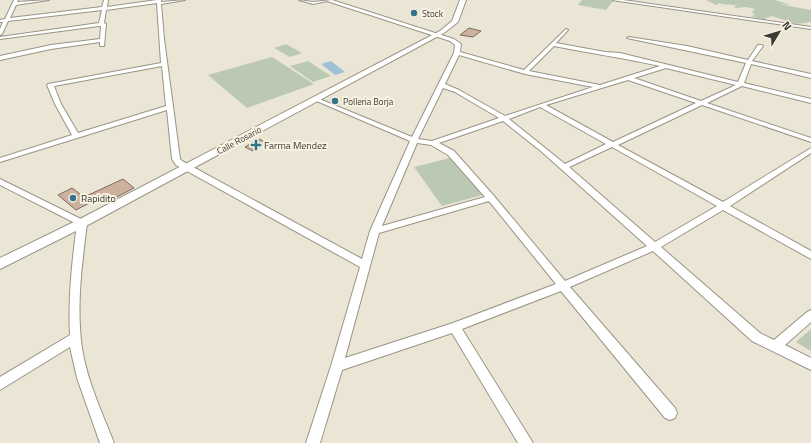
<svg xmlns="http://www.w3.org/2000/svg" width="811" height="443" viewBox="0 0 811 443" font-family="'Titillium Web',sans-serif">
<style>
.green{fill:#bcc9b2}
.water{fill:#a0c0d4}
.building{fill:#ceb19c;stroke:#796c62}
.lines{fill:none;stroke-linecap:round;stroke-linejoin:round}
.minor-casing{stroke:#999485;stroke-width:2}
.major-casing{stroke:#999485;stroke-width:2}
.minor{fill:#fff;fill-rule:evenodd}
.major{fill:#fff;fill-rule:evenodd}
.poi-dot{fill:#357389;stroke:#f7f2e2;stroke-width:1.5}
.labels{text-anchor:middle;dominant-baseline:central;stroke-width:4;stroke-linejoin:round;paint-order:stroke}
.far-poi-label{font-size:9px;fill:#3c3a34;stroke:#f7f2e2;text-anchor:start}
.far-street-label{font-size:9px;fill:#3c3a34;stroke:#f7f2e2}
.poi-label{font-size:10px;fill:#3c3a34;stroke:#f7f2e2;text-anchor:start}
</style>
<rect width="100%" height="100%" fill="#eae5d4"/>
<path class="green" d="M 582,0 L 609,0 L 613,1 L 606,10 L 578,5 Z
M 706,0 L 775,0 L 791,5 L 779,4 L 811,10 L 811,22 L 796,24 L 772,16 L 766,18 L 765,20 L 750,16 L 755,15 L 752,12 L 755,9 L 746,7 L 735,8 L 734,7 L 737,6 C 731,3 725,6 719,3 L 716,5 Z
M 286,44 L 302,53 L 290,57 L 274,48 Z
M 272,57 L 314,84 L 247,108 L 208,75 Z
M 308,61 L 331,76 L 313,82 L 290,66 Z
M 450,158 L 482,195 L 442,206 L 414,167 Z
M 811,329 L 811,351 L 796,342 Z"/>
<path class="water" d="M 331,61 L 345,72 L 335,75 L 321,64 Z"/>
<path class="building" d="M 469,28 L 481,31 L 473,37 L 460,35 Z
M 259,139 L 267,143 L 253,151 L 245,147 Z
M 123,179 L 134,188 L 109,201 L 103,196 L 76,210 L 58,195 L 72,188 L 84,197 Z"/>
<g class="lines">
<g class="minor-casing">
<path id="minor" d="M 14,0 L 18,0 L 17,2 L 49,0 L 16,5 L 10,18 L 102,7 L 104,0 L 108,0 L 107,7 L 157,0 L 161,0 L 161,2 L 185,0 L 161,4 L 164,39 L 180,159 L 182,161 L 362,259 L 370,231 L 410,141 L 312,99 L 317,98 L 412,137 L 454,53 L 455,45 L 450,41 L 327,1 L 313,4 L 299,0 L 313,2 L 332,0 L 454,39 L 461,44 L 460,52 L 524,70 L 566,29 L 568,30 L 556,43 L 605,52 L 620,53 L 738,82 L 746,63 L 627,38 L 629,37 L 687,46 L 748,60 L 758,45 L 762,45 L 763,46 L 752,61 L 811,74 L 811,78 L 751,64 L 744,83 L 811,99 L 811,103 L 742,86 L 707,103 L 811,138 L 811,142 L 702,105 L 618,145 L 723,202 L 811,148 L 811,153 L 730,206 L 811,251 L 811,259 L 723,210 L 661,247 L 760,333 L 774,340 L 807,312 L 811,310 L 811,322 L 785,345 L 811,358 L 811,370 L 752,341 L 653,251 L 570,287 L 675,408 L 677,413 L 675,418 L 670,420 L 665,418 L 561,291 L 462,329 L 533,443 L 518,443 L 452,333 L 342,370 L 320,443 L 306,443 L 331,366 L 360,267 L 176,165 L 172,159 L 167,110 L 0,162 L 0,158 L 72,135 L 55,104 L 47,85 L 48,84 L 161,63 L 157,3 L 106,10 L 104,23 L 106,24 L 104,46 L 100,46 L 100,42 L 51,49 L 0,60 L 0,56 L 51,45 L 100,39 L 101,26 L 99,26 L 0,39 L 0,37 L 99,23 L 102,10 L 8,21 L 2,34 L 0,35 L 0,29 L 3,22 L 0,22 L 0,20 L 5,19 ZM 554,46 C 589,53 624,58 660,66 L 600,85 L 529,71 ZM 459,55 L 525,74 L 593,87 L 505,116 L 459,90 L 445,84 ZM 162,66 L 166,106 L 78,133 L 61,104 L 54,86 ZM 666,68 L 736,85 L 701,101 L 634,78 ZM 628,80 L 696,103 L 613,142 L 546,105 ZM 443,88 L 455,92 L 499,118 L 432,141 L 418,139 ZM 540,107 L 606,144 L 565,164 L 509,119 ZM 503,121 L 542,152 L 647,246 L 565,281 L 494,196 L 454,151 L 439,143 ZM 417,143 L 431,145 L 448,155 L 485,197 L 382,226 ZM 612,147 L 717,206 L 655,242 L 569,167 ZM 489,201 L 556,284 L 453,323 L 345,358 L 379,233 Z
M 612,0 L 623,0 L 811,27 L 811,29 Z
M 0,179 L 85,221 L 87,223 C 82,264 76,306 82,348 C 87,381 102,412 114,443 L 100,443 L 77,378 L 70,347 L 0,390 L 0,377 L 70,335 C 68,298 72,262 77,224 L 0,185 Z"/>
</g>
<g class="major-casing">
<path id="major" d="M 460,0 L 466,0 L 458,22 L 444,33 L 86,226 L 0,269 L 0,258 L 78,220 L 440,31 L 452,21 Z"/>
</g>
<use href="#minor" class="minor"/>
<use href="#major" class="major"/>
</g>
<g class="poi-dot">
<circle cx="414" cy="13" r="4"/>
<circle cx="335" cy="101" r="4"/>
<path d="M254 139h4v4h4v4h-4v4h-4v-4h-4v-4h4z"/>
<circle cx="73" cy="198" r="4"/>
</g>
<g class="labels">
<g class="far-poi-label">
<text x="422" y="13">Stock</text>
<text x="343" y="101">Polleria Borja</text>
</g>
<g class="far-street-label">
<text transform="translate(239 140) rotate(-28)">Calle Rosario</text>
</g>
<g class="poi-label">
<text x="264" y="145">Farma Mendez</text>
<text x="81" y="198">Rapidito</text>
</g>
</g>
<g transform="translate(779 32) rotate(52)" stroke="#f7f2e2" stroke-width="3" paint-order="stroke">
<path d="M0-3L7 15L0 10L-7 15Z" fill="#3c3a34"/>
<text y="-6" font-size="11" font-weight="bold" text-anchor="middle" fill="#3c3a34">N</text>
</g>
</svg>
